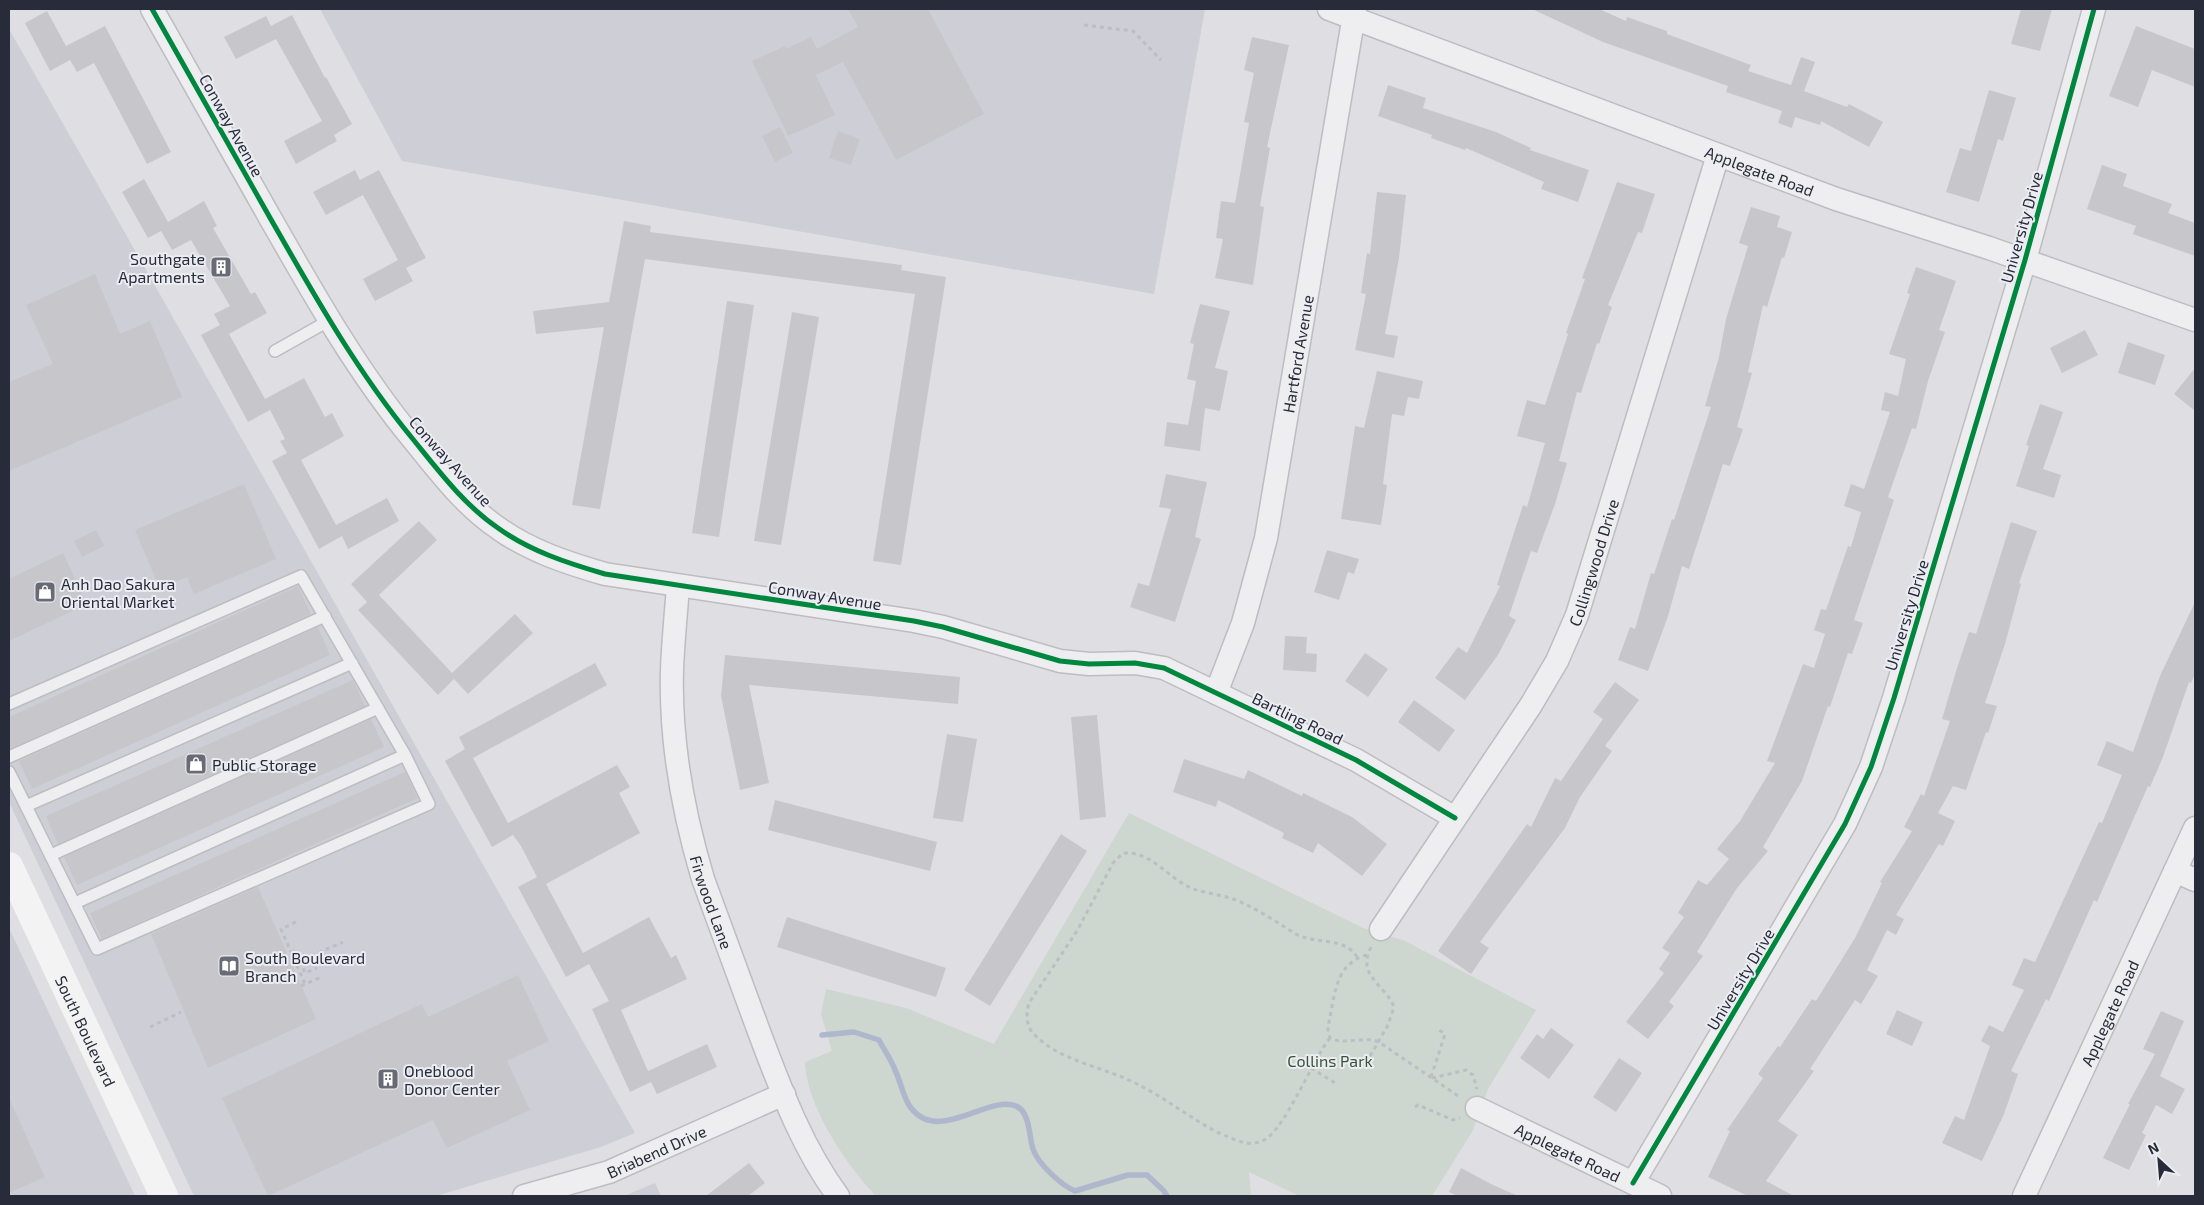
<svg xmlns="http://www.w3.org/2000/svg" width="2204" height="1205" viewBox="0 0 2204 1205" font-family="'Exo 2',sans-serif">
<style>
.built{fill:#cdced6}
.green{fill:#cdd6cf}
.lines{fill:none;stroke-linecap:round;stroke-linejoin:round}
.stream{stroke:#afb7cc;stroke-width:5.5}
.building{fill:#c7c7cb}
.service-casing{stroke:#bdbdc1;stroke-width:14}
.minor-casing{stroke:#bdbdc1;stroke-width:25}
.path{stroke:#bdbec3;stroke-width:3;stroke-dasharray:4 4;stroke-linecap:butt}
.service{stroke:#eeeef0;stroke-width:11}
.minor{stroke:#eeeef0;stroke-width:22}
.secondary{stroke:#f3f3f4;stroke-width:28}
.cycleway-casing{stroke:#ecedf3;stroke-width:8}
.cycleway{stroke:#00873e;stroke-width:5}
.labels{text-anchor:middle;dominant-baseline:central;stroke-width:4;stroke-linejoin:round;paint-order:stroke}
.street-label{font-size:16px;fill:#282b3a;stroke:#ecedf3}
.poi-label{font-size:16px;fill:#282b3a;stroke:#ecedf3;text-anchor:start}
.park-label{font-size:16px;fill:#365437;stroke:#ecedf3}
</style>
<rect width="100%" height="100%" fill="#dfdfe3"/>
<path class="built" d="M 320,9 L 1205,9 L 1154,294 L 402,161 Z
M 9,29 L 90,171 L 635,1133 L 601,1147 L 436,1196 L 194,1196 L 9,802 Z
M 9,928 L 135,1196 L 9,1196 Z
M 655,1183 L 661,1196 L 624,1196 Z"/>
<path class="green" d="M 1129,813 L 1363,928 L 1405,941 L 1536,1010 L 1488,1089 L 1472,1132 L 1432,1196 L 1299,1196 L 1249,1172 L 1251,1196 L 876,1196 C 846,1165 806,1105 805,1062 L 832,1051 L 821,1014 L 826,989 L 906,1008 L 994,1044 Z"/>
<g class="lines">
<path class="stream" d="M 822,1035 L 854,1032 L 879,1040 C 884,1050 891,1059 895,1070 C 901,1082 903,1098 911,1108 C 940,1145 990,1092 1018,1107 C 1030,1114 1029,1137 1033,1149 C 1038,1164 1061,1185 1075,1191 L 1128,1175 L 1147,1175 L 1164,1191 L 1167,1196"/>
</g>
<path class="building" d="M 848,9 L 928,9 L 984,114 L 896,160 L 843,62 L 816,75 L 835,115 L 788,136 L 752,61 L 785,46 L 786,49 L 811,37 L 817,49 L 858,27 Z
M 1532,9 L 1599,9 L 1626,21 L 1627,17 L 1667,31 L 1667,34 L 1751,65 L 1748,71 L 1791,85 L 1801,57 L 1815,62 L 1804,91 L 1847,107 L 1849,104 L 1883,122 L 1869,147 L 1821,121 L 1820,125 L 1795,117 L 1792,128 L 1778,123 L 1782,111 L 1726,92 L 1728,86 L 1603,42 Z
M 2021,9 L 2052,9 L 2040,51 L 2011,44 Z
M 47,11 L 66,46 L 105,26 L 171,152 L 147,164 L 94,63 L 77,72 L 70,60 L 50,71 L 25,23 Z
M 292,15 L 325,78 L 326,77 L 352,124 L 334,135 L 337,141 L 296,164 L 284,141 L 322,121 L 276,39 L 236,59 L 224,37 L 266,16 L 271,26 Z
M 2136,26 L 2195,49 L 2195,87 L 2152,70 L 2138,107 L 2109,96 Z
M 1252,37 L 1289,45 L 1267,147 L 1270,148 L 1260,206 L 1264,207 L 1253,285 L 1215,278 L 1223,239 L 1216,238 L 1221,201 L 1235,203 L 1249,123 L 1244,122 L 1254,73 L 1244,70 Z
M 1388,85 L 1426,98 L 1423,108 L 1496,132 L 1531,148 L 1530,150 L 1589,170 L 1578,202 L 1541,189 L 1544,182 L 1466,148 L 1465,150 L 1431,138 L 1432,135 L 1378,116 Z
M 1989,90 L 2016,98 L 2003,141 L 1998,139 L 1979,202 L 1946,192 L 1960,148 L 1971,151 Z
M 780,127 L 793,153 L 775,162 L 762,136 Z
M 838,131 L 860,139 L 851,165 L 829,158 Z
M 2102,165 L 2127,174 L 2123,186 L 2172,204 L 2168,213 L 2195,223 L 2195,256 L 2133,234 L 2136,226 L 2087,209 Z
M 355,170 L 360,180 L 379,170 L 426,258 L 406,268 L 413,281 L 375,301 L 363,279 L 398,260 L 363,195 L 326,215 L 313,192 Z
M 144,179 L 168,222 L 204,201 L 217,226 L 213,228 L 251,294 L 255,292 L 267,313 L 229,334 L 265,399 L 304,378 L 325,417 L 332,413 L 344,436 L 301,460 L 336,525 L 387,498 L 399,521 L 348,549 L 342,536 L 319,549 L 272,461 L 287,453 L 280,441 L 285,439 L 270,410 L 248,422 L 201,335 L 220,325 L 214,314 L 230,306 L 191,240 L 172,250 L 161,231 L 148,238 L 122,192 Z
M 1617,182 L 1655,194 L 1642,233 L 1638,232 L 1608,305 L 1612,307 L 1599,344 L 1597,343 L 1581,393 L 1577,392 L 1559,461 L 1567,463 L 1555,504 L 1537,553 L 1531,551 L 1509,616 L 1516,620 L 1498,655 L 1465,700 L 1435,678 L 1458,647 L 1467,653 L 1500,586 L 1497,585 L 1523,505 L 1527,507 L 1545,443 L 1517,436 L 1527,400 L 1545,405 L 1568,334 L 1566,333 L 1585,279 L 1582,278 Z
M 1377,192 L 1406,195 L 1399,258 L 1385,334 L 1398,336 L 1394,358 L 1355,350 L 1366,294 L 1361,293 L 1367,253 L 1370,254 Z
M 1751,207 L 1780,216 L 1777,227 L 1792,232 L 1784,258 L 1782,257 L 1767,307 L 1763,305 L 1748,372 L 1752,373 L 1737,427 L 1743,429 L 1730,466 L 1723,464 L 1689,569 L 1682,566 L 1668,616 L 1648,671 L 1618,660 L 1630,627 L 1635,629 L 1651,573 L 1654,574 L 1672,519 L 1674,520 L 1711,407 L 1705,406 L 1719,357 L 1726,319 L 1748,246 L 1739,243 Z
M 624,221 L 651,226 L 650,232 L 902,265 L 901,270 L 946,277 L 901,565 L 873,561 L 915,294 L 645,259 L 600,509 L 572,505 L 604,327 L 536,334 L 533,311 L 609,302 Z
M 1916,267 L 1956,281 L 1939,330 L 1945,332 L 1928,381 L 1916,429 L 1912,428 L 1888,497 L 1894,500 L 1854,620 L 1863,623 L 1852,654 L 1848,653 L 1830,707 L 1828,706 L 1802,781 L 1763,847 L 1768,851 L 1737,888 L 1697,952 L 1703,956 L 1669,1002 L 1674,1006 L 1648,1039 L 1626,1022 L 1664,973 L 1659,969 L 1670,953 L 1662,948 L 1684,917 L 1678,913 L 1698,880 L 1707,885 L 1729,859 L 1717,849 L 1740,821 L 1775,763 L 1767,761 L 1803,664 L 1814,668 L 1825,634 L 1814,630 L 1821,609 L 1826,610 L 1848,546 L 1851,547 L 1861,512 L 1844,506 L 1851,484 L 1864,489 L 1890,412 L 1881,410 L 1885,392 L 1898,396 L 1906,359 L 1889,354 L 1910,294 L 1907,293 Z
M 95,274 L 120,334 L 150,321 L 182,397 L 9,471 L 9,382 L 53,364 L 26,305 Z
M 727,301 L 754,305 L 719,537 L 692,533 Z
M 1200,304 L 1230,311 L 1215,368 L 1228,371 L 1220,411 L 1205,408 L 1200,451 L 1164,446 L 1167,422 L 1188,425 L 1196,381 L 1187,379 L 1194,344 L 1190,343 Z
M 792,312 L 819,317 L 781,545 L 754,541 Z
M 2085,330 L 2098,355 L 2062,373 L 2050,348 Z
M 2128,342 L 2165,355 L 2155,385 L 2118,373 Z
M 2195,368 L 2195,411 L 2174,394 Z
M 1377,371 L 1423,381 L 1419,399 L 1408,397 L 1404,416 L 1392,414 L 1383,484 L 1387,485 L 1381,525 L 1341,519 L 1355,426 L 1364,428 Z
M 2040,404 L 2063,412 L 2043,469 L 2061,475 L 2054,498 L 2016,486 L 2029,446 L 2026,445 Z
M 1166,474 L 1207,482 L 1195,537 L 1201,539 L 1175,622 L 1130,607 L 1138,583 L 1149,586 L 1171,509 L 1159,507 Z
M 244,484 L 276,559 L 194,594 L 187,577 L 160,589 L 135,530 Z
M 419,521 L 437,540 L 379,595 L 452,673 L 515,614 L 533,633 L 468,694 L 454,679 L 438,695 L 358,610 L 367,602 L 351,584 Z
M 2011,522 L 2037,531 L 2019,583 L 2021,584 L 2005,644 L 1985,703 L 1997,706 L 1988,733 L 1986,732 L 1966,790 L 1953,786 L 1938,813 L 1955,821 L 1943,846 L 1939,844 L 1896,915 L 1904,919 L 1896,935 L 1887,930 L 1867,970 L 1878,976 L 1861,1004 L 1855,1000 L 1810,1069 L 1814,1071 L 1778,1121 L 1798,1135 L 1766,1181 L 1794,1196 L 1748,1196 L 1708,1177 L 1730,1131 L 1727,1130 L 1763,1078 L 1758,1074 L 1778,1046 L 1780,1047 L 1812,999 L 1816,1001 L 1855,938 L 1882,883 L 1880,882 L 1912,831 L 1904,827 L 1921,794 L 1924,796 L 1950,721 L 1942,719 L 1957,668 L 1969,632 L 1976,634 Z
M 96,530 L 104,546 L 82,557 L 74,541 Z
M 1327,550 L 1359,559 L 1354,574 L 1348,572 L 1339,600 L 1314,592 Z
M 63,553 L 87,604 L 9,641 L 9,579 Z
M 298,586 L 311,614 L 9,749 L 9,717 Z
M 2195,602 L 2195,674 L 2191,683 L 2189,682 L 2163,757 L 2150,787 L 2148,786 L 2097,902 L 2094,900 L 2049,1001 L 2046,999 L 2011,1071 L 2018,1074 L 2004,1114 L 1982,1161 L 1942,1143 L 1955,1116 L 1964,1120 L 1990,1046 L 1981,1041 L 1989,1025 L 2003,1032 L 2024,990 L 2012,985 L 2024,958 L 2035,962 L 2099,822 L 2102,823 L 2122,775 L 2097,765 L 2107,741 L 2133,752 L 2160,676 Z
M 318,627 L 330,655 L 32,789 L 19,761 Z
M 1285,636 L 1307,637 L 1306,653 L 1317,654 L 1316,672 L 1283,670 Z
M 1365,653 L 1388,669 L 1368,697 L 1345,681 Z
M 725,655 L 960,677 L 958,704 L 749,685 L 769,783 L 740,790 L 721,696 Z
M 595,663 L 607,685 L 473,758 L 508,823 L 617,765 L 630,787 L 619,793 L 640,833 L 546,884 L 583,953 L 649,917 L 671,958 L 676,955 L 687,979 L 621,1010 L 648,1071 L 707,1044 L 717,1067 L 657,1094 L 651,1082 L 630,1092 L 592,1009 L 609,1001 L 589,964 L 566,977 L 518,887 L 537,877 L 521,846 L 513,835 L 492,847 L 445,761 L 465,749 L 459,737 Z
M 353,680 L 365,706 L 58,844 L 46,816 Z
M 1615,682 L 1639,700 L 1605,746 L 1612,751 L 1580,797 L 1565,828 L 1480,942 L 1489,948 L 1471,974 L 1438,951 L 1527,824 L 1531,827 L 1555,778 L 1561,781 L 1603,719 L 1593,712 Z
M 1414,700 L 1455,730 L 1439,752 L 1398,722 Z
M 1097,715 L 1106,817 L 1080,820 L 1071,717 Z
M 371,719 L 384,747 L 77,885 L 64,857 Z
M 947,734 L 977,739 L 963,822 L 933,818 Z
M 1184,759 L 1244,779 L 1248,770 L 1302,796 L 1303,793 L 1352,817 L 1387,844 L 1362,876 L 1318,843 L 1313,853 L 1282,838 L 1284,833 L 1218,800 L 1216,807 L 1173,792 Z
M 405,772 L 418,798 L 102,939 L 90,913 Z
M 775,800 L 937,842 L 930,871 L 768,830 Z
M 1061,834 L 1087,851 L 990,1006 L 964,990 Z
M 258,887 L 316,1019 L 208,1068 L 151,934 Z
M 787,917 L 946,968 L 936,997 L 777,947 Z
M 518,975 L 549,1041 L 507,1061 L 530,1110 L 447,1148 L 433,1120 L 268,1196 L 222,1098 L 422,1004 L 428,1017 Z
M 1897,1010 L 1923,1022 L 1912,1046 L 1886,1034 Z
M 2161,1011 L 2184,1021 L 2160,1076 L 2185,1089 L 2172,1114 L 2156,1105 L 2142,1133 L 2146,1135 L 2129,1170 L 2103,1158 L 2130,1104 L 2128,1104 L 2155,1054 L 2143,1049 Z
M 1551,1028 L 1574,1045 L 1549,1079 L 1520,1058 L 1537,1034 L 1543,1039 Z
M 1619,1058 L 1642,1073 L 1616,1112 L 1593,1097 Z
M 9,1098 L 45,1177 L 9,1193 Z
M 749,1163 L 765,1183 L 748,1196 L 706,1196 Z
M 1461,1168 L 1491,1184 L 1518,1196 L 1458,1196 L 1449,1192 Z"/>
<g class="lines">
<g class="service-casing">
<path id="service" d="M 275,351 L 330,320
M 9,704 L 301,576 L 405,755 L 429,804 L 97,949 L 9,772
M 9,757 L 325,616
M 26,806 L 352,663
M 51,855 L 378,708
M 75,903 L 405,755"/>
</g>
<g class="minor-casing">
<g id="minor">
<path d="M 152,9 C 191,78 230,147 269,216 C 313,293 356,370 412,438 C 438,470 464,505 498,528 C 530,551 567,563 605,574 L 914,621 L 943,627 L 1060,661 L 1089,664 L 1135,663 L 1164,668 L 1356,760 L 1455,818"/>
<path id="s1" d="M 1329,9 L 1836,199 L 1989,248 L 2195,320"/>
<path id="s2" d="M 678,586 C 676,614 673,642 672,670 C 670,740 683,812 703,879 C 721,929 740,979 758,1029 C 780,1087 801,1146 838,1196"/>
<path id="s3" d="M 1216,693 L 1243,623 L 1266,538 L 1355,9"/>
<path d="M 2175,871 L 2195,880"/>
<path id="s4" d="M 1381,929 L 1531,705 L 1557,661 L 1577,615 L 1718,155"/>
<path id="s5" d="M 1477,1108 L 1660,1196"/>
<path d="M 1633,1183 L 1845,824 L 1871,767 L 1894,698 L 2025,260 L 2094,9"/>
<path id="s6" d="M 524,1196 L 609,1172 L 784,1094"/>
<path id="s7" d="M 2024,1196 L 2195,828"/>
</g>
</g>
<path class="path" d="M 1084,25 L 1133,31 L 1161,60
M 296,922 L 281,929 L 305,984
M 291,953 L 296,951 L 305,973 L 317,968
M 1367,955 C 1333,964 1335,999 1328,1026 L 1328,1032 L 1330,1038 C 1347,1046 1363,1035 1379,1042 L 1461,1098
M 311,956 L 343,942
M 301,986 L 321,977
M 150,1027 L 181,1012
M 1330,1038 C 1312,1060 1284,1133 1262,1141 C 1254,1144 1247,1144 1239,1141 C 1202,1129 1172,1101 1137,1084 C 1103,1066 1059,1062 1032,1032 C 1026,1024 1026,1012 1029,1003 L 1077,931 L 1113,863 L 1123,853 C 1151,851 1166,876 1189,887 C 1202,893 1219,894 1233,899 C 1255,907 1276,922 1296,934 C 1316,945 1344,936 1357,957
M 1366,1063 L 1388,1025 L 1394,1007 C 1385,984 1356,976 1371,947
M 1311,1068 L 1335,1083
M 1431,1077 L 1445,1034 L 1439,1030
M 1432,1078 L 1466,1070 L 1473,1075 L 1477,1089
M 1415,1107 L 1418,1105 L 1453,1120 L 1460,1118"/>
<use href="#service" class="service"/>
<use href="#minor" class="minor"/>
<path class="secondary" id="s8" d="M 9,866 L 164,1196"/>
<g class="cycleway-casing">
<path id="cycleway" d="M 152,9 C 191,78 230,147 269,216 C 313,293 356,370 412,438 C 438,470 464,505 498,528 C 530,551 567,563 605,574 L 914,621 L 943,627 L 1060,661 L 1089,664 L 1135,663 L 1164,668 L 1356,760 L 1455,818
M 1633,1183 L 1845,824 L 1871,767 L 1894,698 L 2025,260 L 2094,9"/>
</g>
<use href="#cycleway" class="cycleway"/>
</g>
<defs>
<g id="building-square" transform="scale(1.125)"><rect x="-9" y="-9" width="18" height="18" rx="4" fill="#686a75" stroke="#ecedf3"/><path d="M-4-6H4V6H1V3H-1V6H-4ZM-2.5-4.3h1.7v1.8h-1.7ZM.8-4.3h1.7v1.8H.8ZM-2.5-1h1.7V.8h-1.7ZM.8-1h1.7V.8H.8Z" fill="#fff"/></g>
<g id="shop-square" transform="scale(1.125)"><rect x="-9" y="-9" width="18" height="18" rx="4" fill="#686a75" stroke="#ecedf3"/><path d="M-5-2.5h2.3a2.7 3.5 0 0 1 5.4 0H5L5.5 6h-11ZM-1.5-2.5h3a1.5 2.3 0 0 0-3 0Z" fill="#fff"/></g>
<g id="library-square" transform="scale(1.125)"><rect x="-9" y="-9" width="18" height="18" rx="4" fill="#686a75" stroke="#ecedf3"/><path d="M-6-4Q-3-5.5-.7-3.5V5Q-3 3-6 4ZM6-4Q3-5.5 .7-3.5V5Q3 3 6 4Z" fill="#fff"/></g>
</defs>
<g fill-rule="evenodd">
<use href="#building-square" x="221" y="267"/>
<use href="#shop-square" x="45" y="592"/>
<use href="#shop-square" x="196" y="764"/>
<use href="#library-square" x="229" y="966"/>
<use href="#building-square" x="388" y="1079"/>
</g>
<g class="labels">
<g class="street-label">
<text transform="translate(232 125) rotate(61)">Conway Avenue</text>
<text stroke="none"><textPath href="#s1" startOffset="460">Applegate Road</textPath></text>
<text transform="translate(2021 227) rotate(-74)">University Drive</text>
<text stroke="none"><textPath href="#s3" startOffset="350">Hartford Avenue</textPath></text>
<text transform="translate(451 461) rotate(48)">Conway Avenue</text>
<text stroke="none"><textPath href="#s4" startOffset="426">Collingwood Drive</textPath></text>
<text transform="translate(825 595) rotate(9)">Conway Avenue</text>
<text transform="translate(1906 615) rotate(-73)">University Drive</text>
<text transform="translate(1298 718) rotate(26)">Bartling Road</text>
<text stroke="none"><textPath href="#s2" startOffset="321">Firwood Lane</textPath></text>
<text transform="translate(1740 979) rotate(-59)">University Drive</text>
<text stroke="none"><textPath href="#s7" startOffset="202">Applegate Road</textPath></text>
<text stroke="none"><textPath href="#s8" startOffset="182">South Boulevard</textPath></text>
<text stroke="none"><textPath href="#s6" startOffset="140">Briabend Drive</textPath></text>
<text stroke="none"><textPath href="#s5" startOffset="101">Applegate Road</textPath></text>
</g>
<g class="poi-label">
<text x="205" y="258" text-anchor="end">Southgate<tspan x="205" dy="18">Apartments</tspan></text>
<text x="61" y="583">Anh Dao Sakura<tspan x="61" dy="18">Oriental Market</tspan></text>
<text x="212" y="764">Public Storage</text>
<text x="245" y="957">South Boulevard<tspan x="245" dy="18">Branch</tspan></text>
<text x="404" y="1070">Oneblood<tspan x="404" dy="18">Donor Center</tspan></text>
</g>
<g class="park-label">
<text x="1330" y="1060">Collins Park</text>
</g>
</g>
<rect width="2204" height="1205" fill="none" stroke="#282b3a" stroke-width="20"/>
<g transform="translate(2159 1160) rotate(334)" stroke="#ecedf3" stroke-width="4" paint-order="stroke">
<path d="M0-4L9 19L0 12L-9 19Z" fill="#282b3a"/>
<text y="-8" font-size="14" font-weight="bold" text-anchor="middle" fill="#282b3a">N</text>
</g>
</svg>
